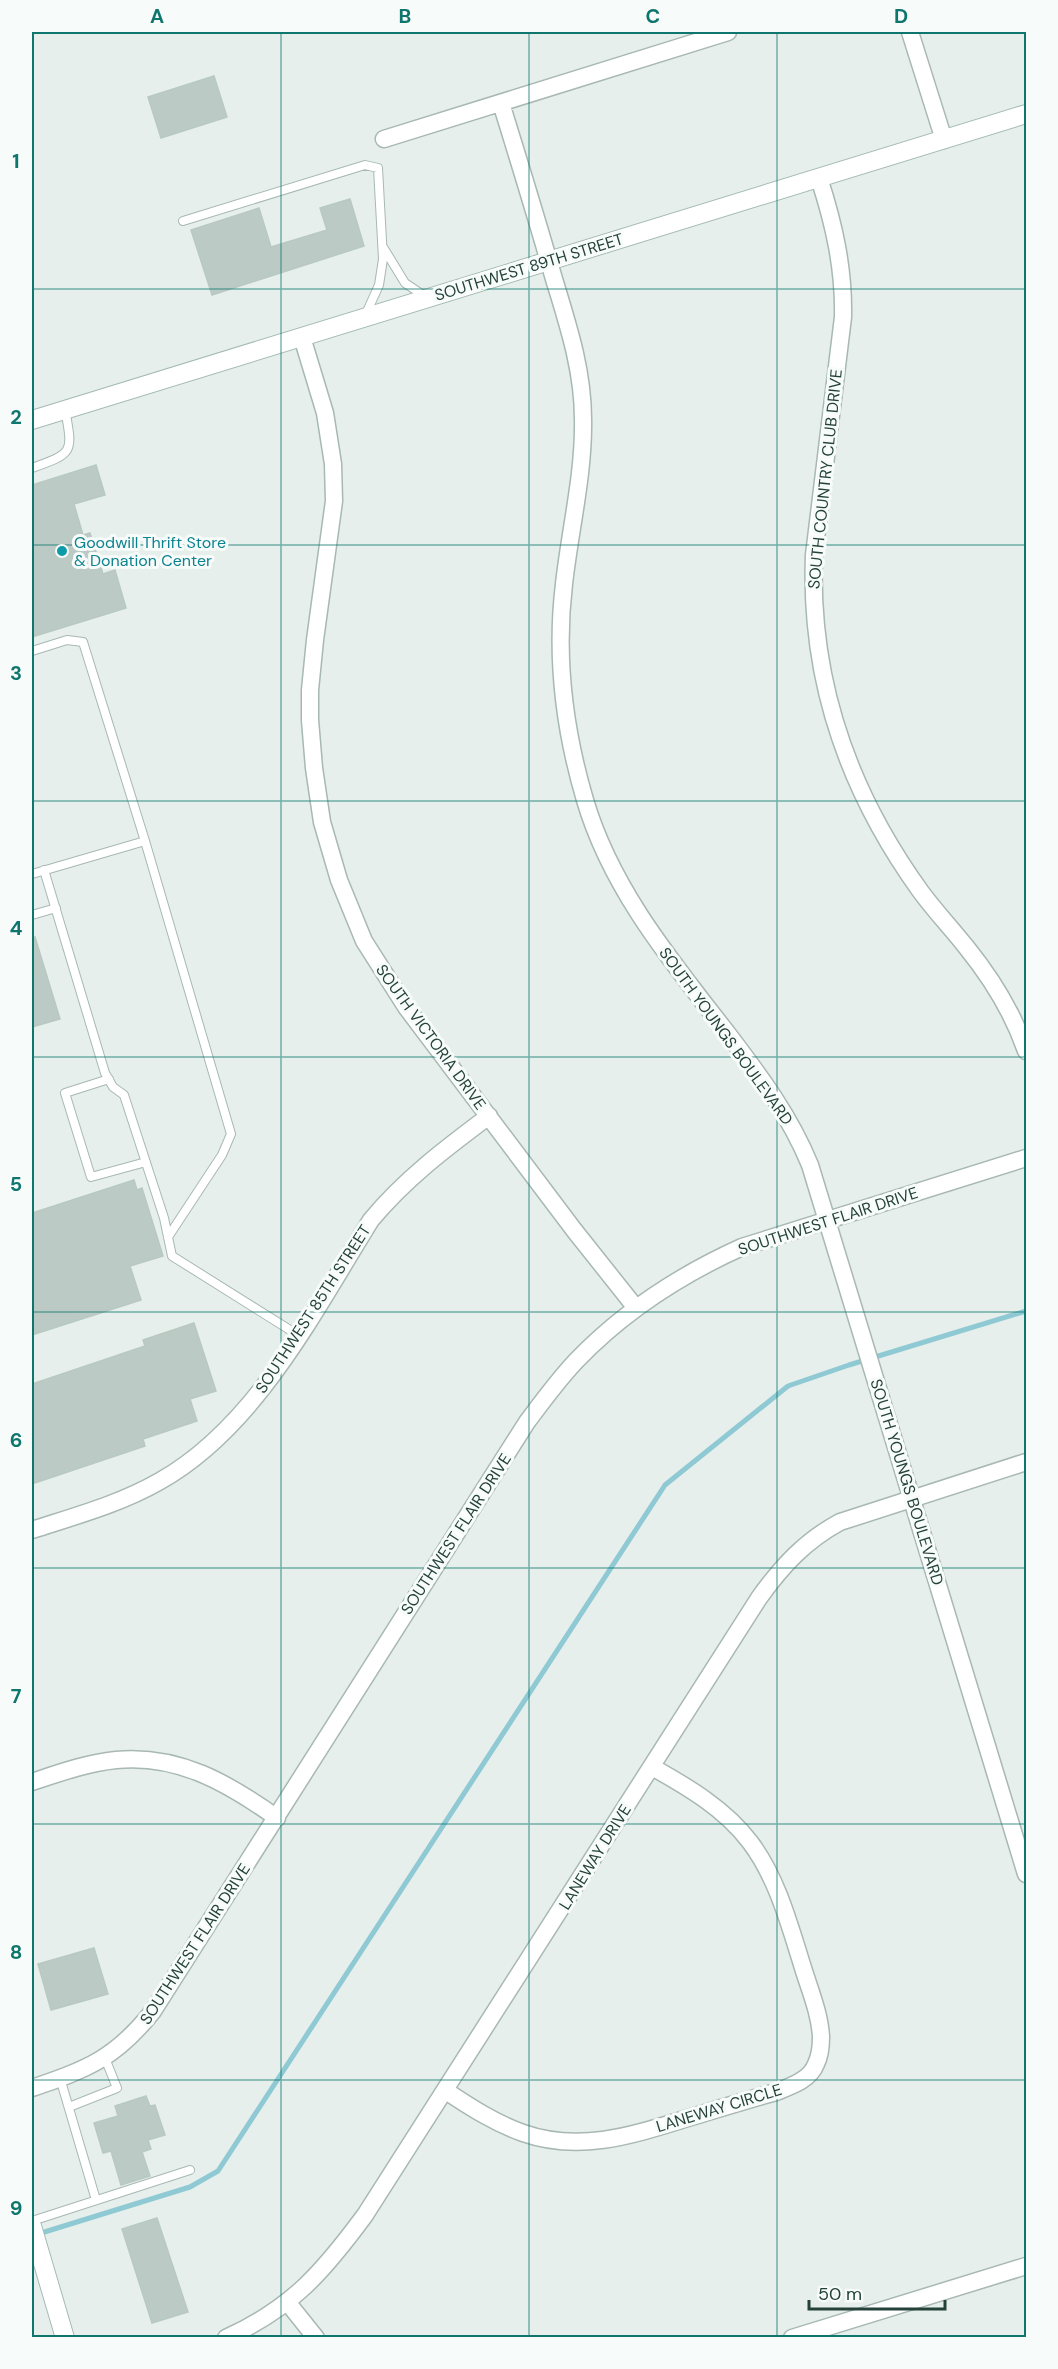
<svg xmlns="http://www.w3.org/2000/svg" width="1058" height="2369" viewBox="0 0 1058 2369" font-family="'DM Sans',sans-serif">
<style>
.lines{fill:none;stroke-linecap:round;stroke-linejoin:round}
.stream{stroke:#8ec9d4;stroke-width:5}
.building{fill:#bbcac4;stroke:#b8c9c2;stroke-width:1.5}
.service-casing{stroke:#a8b8b2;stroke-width:10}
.minor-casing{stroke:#a8b8b2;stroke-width:19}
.secondary-casing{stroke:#a4bbb3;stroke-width:20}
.service{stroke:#fff;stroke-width:8}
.minor{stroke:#fff;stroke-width:16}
.secondary{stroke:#fff;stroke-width:18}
.grid{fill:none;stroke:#0f766e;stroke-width:1.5;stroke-opacity:0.55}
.culture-dot{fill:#0f9aa8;stroke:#f7fbf9;stroke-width:2}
.labels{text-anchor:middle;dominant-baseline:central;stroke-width:6;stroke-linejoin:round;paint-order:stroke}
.street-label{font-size:16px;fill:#24423a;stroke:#f7fbf9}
.culture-label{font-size:16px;fill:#0d838f;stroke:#f7fbf9;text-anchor:start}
.neatline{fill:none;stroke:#0f766e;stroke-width:2}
.grid-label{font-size:20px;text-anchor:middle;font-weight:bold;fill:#0f766e}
</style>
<rect width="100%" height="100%" fill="#e6efeb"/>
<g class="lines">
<path class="stream" d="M 38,2234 L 190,2187 L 218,2171 L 665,1485 L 788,1386 L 849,1365 L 1026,1311"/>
</g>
<path class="building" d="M 214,76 L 227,117 L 161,138 L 148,97 Z
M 350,199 L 364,246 L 212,295 L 191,230 L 259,208 L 271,247 L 327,230 L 320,208 Z
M 96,465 L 105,495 L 74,504 L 83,535 L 90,533 L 103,574 L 115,570 L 126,608 L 32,637 L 32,485 Z
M 35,937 L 60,1019 L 32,1027 L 32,938 Z
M 134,1180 L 137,1190 L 142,1188 L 163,1256 L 130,1266 L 141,1300 L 32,1335 L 32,1213 Z
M 194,1323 L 216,1391 L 190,1399 L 197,1421 L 143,1439 L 145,1446 L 32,1484 L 32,1384 L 145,1346 L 143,1340 Z
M 94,1948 L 108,1994 L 51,2010 L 38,1964 Z
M 146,2096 L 150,2106 L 155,2105 L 165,2135 L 148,2140 L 151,2149 L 142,2152 L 150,2176 L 121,2185 L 111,2151 L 103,2153 L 94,2123 L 118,2116 L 115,2106 Z
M 157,2218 L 188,2312 L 152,2323 L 122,2229 Z"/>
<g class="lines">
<g class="service-casing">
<path id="service" d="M 183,221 L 365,165 L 378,168 L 383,259 L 379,285 L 365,316
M 383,247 L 405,283 L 426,297
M 32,468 C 74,453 73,453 65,409
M 32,651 L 67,640 L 83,642 L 145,841 L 32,874
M 145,841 L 231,1134 L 222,1155 L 168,1237
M 44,870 L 105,1073 L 113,1087 L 124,1095 L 164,1218 L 172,1256 L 298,1335
M 32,915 L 56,908
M 109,1079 L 65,1093 L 91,1177 L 146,1162
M 60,2078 L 96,2200
M 69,2107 L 117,2088 L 105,2058
M 32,2221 L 190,2170"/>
</g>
<g class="minor-casing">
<path id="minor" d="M 910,32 L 944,140
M 501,103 C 519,161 537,220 554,279 C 568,325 583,370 583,419 C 584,475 570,529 564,584 C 555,658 564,729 585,800 C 611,889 672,962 728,1034 C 760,1076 790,1116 810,1165 L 1026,1874
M 384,139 L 728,32
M 819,178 C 834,224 844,268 843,317 L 814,555 C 809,680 848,791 921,892 C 935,911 952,929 967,948 C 992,979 1013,1013 1026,1051
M 302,337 L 325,413 L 333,464 L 334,501 L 315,640 L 310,690 L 310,720 L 314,768 L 322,822 L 339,880 L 364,941 L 406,1007 L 574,1230 L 636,1308
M 32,1530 C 75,1516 120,1504 160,1481 C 256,1427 314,1311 371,1220 C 405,1179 446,1148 489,1116
M 32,1782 C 59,1773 87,1763 116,1760 C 178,1754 228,1783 277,1818
M 32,2088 C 87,2069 115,2059 153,2011 L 527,1422 C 542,1402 558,1380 576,1361 C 623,1312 680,1275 742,1247 L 1026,1158
M 446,2091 C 470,2107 495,2123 523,2133 C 580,2153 633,2135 688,2118 C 718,2109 747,2100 776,2092 C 791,2086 810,2080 816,2064 C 820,2056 821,2047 821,2037 C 820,2015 811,1993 804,1971 C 790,1927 778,1879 750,1842 C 725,1809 688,1787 652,1767
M 288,2303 L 316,2338
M 226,2338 C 292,2308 323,2272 365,2215 L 759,1598 C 782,1566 805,1541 840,1522 L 1026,1462
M 792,2338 L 1026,2266"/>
</g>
<g class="secondary-casing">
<path id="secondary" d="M 32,420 L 1026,114
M 32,2226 L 65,2338"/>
</g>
<use href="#service" class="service"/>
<use href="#minor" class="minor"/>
<use href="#secondary" class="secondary"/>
</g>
<path class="grid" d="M 281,32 L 281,2338M 529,32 L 529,2338M 777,32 L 777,2338M 32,289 L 1026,289M 32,545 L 1026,545M 32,801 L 1026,801M 32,1057 L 1026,1057M 32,1312 L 1026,1312M 32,1568 L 1026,1568M 32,1824 L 1026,1824M 32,2080 L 1026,2080"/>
<circle class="culture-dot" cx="62" cy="551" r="6"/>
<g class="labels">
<g class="street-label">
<text transform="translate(529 267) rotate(-17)">SOUTHWEST 89TH STREET</text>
<text transform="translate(825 479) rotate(-84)">SOUTH COUNTRY CLUB DRIVE</text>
<text transform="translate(726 1036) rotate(54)">SOUTH YOUNGS BOULEVARD</text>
<text transform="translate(431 1037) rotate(54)">SOUTH VICTORIA DRIVE</text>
<text transform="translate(828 1221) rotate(-18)">SOUTHWEST FLAIR DRIVE</text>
<text transform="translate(313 1309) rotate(-57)">SOUTHWEST 85TH STREET</text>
<text transform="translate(907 1482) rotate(73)">SOUTH YOUNGS BOULEVARD</text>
<text transform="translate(456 1534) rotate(-57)">SOUTHWEST FLAIR DRIVE</text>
<text transform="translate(595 1857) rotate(-58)">LANEWAY DRIVE</text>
<text transform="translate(195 1944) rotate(-57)">SOUTHWEST FLAIR DRIVE</text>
<text transform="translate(719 2108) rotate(-17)">LANEWAY CIRCLE</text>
</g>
<g class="culture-label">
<text x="74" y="542">Goodwill Thrift Store<tspan x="74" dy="18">&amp; Donation Center</tspan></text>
</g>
</g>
<rect width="1058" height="2369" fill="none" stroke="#f7fbf9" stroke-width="66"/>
<path d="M809 2300v9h136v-9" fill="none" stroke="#24423a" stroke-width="3"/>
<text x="818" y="2300" font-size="18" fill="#24423a" stroke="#f7fbf9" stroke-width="4.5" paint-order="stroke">50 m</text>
<rect x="33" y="33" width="992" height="2303" class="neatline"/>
<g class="grid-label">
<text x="157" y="23">A</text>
<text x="405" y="23">B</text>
<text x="653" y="23">C</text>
<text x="901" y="23">D</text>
<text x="16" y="168">1</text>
<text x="16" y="424">2</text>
<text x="16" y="680">3</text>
<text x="16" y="935">4</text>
<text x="16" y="1191">5</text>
<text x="16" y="1447">6</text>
<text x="16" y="1703">7</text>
<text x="16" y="1959">8</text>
<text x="16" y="2215">9</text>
</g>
</svg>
